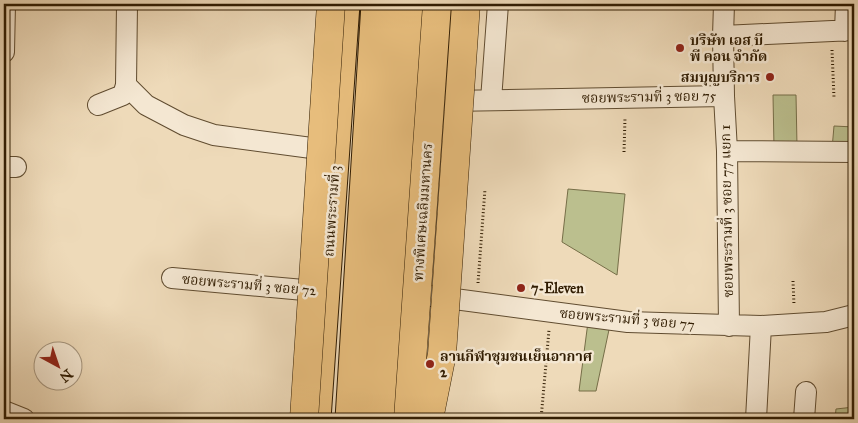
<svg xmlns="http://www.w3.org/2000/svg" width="858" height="423" viewBox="0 0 858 423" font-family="'IM FELL Great Primer','Noto Serif Thai',serif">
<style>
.green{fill:#bbbf8e;stroke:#766e48}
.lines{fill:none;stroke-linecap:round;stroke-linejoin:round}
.minor-casing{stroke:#604c30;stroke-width:22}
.major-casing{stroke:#301c02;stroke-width:27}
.path{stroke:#301c02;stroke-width:3;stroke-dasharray:1 2.5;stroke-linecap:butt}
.minor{stroke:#f4e7d2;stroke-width:20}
.major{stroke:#e7bd7c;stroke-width:25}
.highway-bridge-casing{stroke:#301c02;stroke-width:29;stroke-linecap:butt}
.highway-bridge{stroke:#e7bd7c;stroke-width:28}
.poi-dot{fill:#8f2418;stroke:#f4e7d2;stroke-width:2}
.labels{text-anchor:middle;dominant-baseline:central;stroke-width:5;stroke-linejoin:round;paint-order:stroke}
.poi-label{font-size:14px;font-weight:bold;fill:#301c02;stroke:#f4e7d2;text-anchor:start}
.street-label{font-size:14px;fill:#301c02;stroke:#f4e7d2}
</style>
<rect width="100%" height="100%" fill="#eedab9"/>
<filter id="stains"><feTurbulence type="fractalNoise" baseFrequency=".004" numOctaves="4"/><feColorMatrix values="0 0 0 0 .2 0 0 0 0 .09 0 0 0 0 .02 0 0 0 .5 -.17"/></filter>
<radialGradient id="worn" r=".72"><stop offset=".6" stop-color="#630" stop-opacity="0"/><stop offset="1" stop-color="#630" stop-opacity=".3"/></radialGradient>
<path class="green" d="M 773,95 L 796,95 L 797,146 L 774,148 Z
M 834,126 L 854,127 L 854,148 L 832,149 Z
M 568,189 L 625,194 L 617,275 L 562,242 Z
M 588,322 L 610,325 L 596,391 L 579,391 Z
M 854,407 L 854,419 L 835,419 L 836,409 Z"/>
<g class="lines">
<g class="minor-casing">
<path id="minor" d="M 127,4 L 126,85 L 146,105 L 184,125 L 214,135 L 334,151
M 845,31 L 846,4
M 723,36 L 724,4
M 4,52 L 5,4
M 724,96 L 727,151 L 729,326
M 491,100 L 498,4
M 448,101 L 724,96 L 723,36 L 854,30
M 98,105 L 123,95 L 126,85
M 727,151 L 854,152
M 4,167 L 16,167
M 172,278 L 326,292
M 432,296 L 628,322 L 761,326 L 826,322 L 854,315
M 4,411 L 24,419
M 756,419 L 761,326
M 804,419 L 806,392"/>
</g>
<g class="major-casing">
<path id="major" d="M 318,419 L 347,4
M 348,419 L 374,4
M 373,419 L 399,4
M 391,419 L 420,4"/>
</g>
<path class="path" d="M 832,50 L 834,98
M 624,152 L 625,118
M 793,281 L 794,305
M 478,283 L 485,189
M 541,419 L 549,330"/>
<use href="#minor" class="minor"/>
<use href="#major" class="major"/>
<g class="highway-bridge-casing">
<path id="highway-bridge" d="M 304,419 L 331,4
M 408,419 L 437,4
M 429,419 L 442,354 L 466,4"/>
</g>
<use href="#highway-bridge" class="highway-bridge"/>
</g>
<g class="poi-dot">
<circle cx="680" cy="48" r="5"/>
<circle cx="770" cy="77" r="5"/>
<circle cx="521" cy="288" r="5"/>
<circle cx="430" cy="364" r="5"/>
</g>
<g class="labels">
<g class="poi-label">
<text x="690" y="40">บริษัท เอส บี<tspan x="690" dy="16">พี คอน จำกัด</tspan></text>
<text x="760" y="77" text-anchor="end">สมบุญบริการ</text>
<text x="531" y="288">7-Eleven</text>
<text x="440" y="356">ลานกีฬาชุมชนเย็นอากาศ<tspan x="440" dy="16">2</tspan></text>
</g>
<g class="street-label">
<text transform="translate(649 97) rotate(-1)">ซอยพระรามที่ 3 ซอย 75</text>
<text transform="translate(332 211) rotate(-86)">ถนนพระรามที่ 3</text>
<text transform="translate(727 211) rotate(-91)">ซอยพระรามที่ 3 ซอย 77 แยก 1</text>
<text transform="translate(423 212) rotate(-86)">ทางพิเศษเฉลิมมหานคร</text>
<text transform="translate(249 285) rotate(5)">ซอยพระรามที่ 3 ซอย 72</text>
<text transform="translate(627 319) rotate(5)">ซอยพระรามที่ 3 ซอย 77</text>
</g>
</g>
<rect width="858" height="423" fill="none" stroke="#eedab9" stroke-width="20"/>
<rect x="5" y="5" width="848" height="413" fill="none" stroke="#301c02" stroke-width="2.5"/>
<rect x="10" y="10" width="838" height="403" fill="none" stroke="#301c02"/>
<g transform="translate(58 366) rotate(140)"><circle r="24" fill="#f4e7d2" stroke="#a6967f"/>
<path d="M0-4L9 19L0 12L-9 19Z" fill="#8f2418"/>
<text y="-8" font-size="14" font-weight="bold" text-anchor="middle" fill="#301c02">N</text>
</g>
<rect width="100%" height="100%" filter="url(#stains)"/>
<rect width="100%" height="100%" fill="url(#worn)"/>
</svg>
